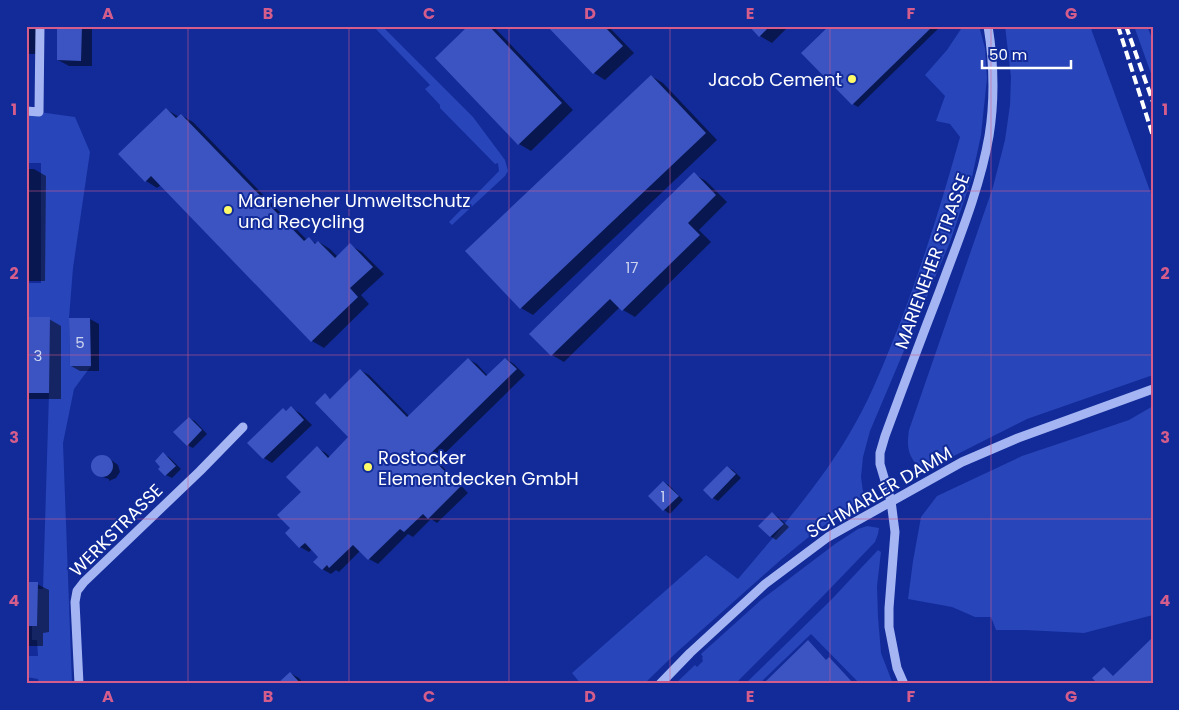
<svg xmlns="http://www.w3.org/2000/svg" width="1179" height="710" viewBox="0 0 1179 710" font-family="Poppins,sans-serif">
<style>
.green{fill:#2845b9}
.shadow{fill:#0007}
.building{fill:#3b54c1}
.lines{fill:none;stroke-linecap:round;stroke-linejoin:round}
.minor{stroke:#a5b5f3;stroke-width:9}
.rail{stroke:#fff;stroke-width:4;stroke-dasharray:9 4;stroke-linecap:butt}
.grid{fill:none;stroke:#d45d8c;stroke-width:1;stroke-opacity:0.55}
.poi-dot{fill:#fffa68;stroke:#122b99;stroke-width:2}
.labels{text-anchor:middle;dominant-baseline:central;stroke-width:4;stroke-linejoin:round;paint-order:stroke}
.number-label{font-size:15px;fill:#ced4f0}
.poi-label{font-size:18px;fill:#fff;stroke:#122b99;text-anchor:start}
.street-label{font-size:18px;fill:#fff;stroke:#122b99}
.neatline{fill:none;stroke:#d45d8c;stroke-width:2}
.grid-label{font-size:16px;text-anchor:middle;font-weight:bold;fill:#d45d8c}
</style>
<rect width="100%" height="100%" fill="#122b99"/>
<path class="green" d="M 373,26 L 382,26 L 473,117 L 505,160 L 508,171 L 505,176 L 452,225 L 449,222 L 499,171 L 498,163 L 495,164 L 440,108 L 440,105 L 425,89 L 430,85 Z
M 963,26 L 979,26 L 985,48 L 987,78 L 981,135 L 972,177 L 950,242 L 870,431 L 863,457 L 861,477 L 864,499 L 816,531 L 783,558 L 677,652 L 644,684 L 581,684 L 572,673 L 706,555 L 738,579 C 780,529 825,479 856,422 C 873,392 885,360 898,328 C 922,266 942,202 960,137 L 950,124 L 936,121 L 945,96 L 925,75 L 947,50 Z
M 1005,26 L 1090,26 L 1153,199 L 1153,375 L 1027,419 L 922,472 C 909,456 906,451 909,430 L 993,187 L 1005,140 L 1010,105 L 1011,77 Z
M 1134,26 L 1147,26 L 1153,41 L 1153,79 Z
M 26,111 L 39,112 L 75,117 L 90,152 L 73,268 L 69,318 L 70,366 L 91,366 L 74,389 L 63,443 L 72,684 L 39,684 L 38,679 L 26,677 L 26,656 L 38,656 L 37,640 L 32,640 L 32,626 L 37,626 L 37,589 L 43,589 L 49,393 L 26,317 L 26,283 L 41,283 L 41,163 L 26,163 Z
M 1153,406 L 1153,615 L 1084,633 L 1025,630 L 996,630 L 991,617 L 975,617 L 952,607 L 908,599 L 913,561 L 921,517 L 937,496 L 1022,456 L 1129,420 Z
M 867,526 L 879,528 L 878,534 L 875,542 L 823,596 L 735,684 L 675,684 L 695,665 L 697,667 L 703,661 L 702,658 L 703,657 L 701,654 L 761,600 L 835,544 L 858,529 Z
M 878,550 L 881,552 L 877,586 L 878,617 L 881,653 L 893,684 L 860,684 L 811,634 L 759,684 L 745,684 L 831,600 Z"/>
<path class="shadow" d="M 26,26 L 41,26 L 41,54 L 26,54 Z
M 58,26 L 92,26 L 92,66 L 69,66 L 58,60 Z
M 470,26 L 493,26 L 573,110 L 531,151 L 519,144 Z
M 549,26 L 608,26 L 634,53 L 605,80 L 594,73 Z
M 750,26 L 789,26 L 772,43 L 760,36 Z
M 831,26 L 941,26 L 858,107 L 853,104 Z
M 651,76 L 663,83 L 717,140 L 533,315 L 521,308 Z
M 166,109 L 179,117 L 181,115 L 193,122 L 307,240 L 309,239 L 317,244 L 319,242 L 330,249 L 338,257 L 350,245 L 362,252 L 384,274 L 361,295 L 369,304 L 324,348 L 312,341 L 161,185 L 157,188 L 146,181 Z
M 26,169 L 34,169 L 46,176 L 45,281 L 26,281 Z
M 694,174 L 706,181 L 727,202 L 699,230 L 711,242 L 635,317 L 623,310 L 620,307 L 564,362 L 552,355 L 531,334 Z
M 26,318 L 49,319 L 61,326 L 61,399 L 26,399 Z
M 90,319 L 99,324 L 99,371 L 80,371 L 71,366 L 70,320 Z
M 468,359 L 477,364 L 488,376 L 506,359 L 514,364 L 525,375 L 437,461 L 468,493 L 437,523 L 431,519 L 413,537 L 408,534 L 378,564 L 369,559 L 360,551 L 339,572 L 336,570 L 331,574 L 322,569 L 320,557 L 312,549 L 309,552 L 300,547 L 287,533 L 292,528 L 317,448 L 326,453 L 330,457 L 350,437 L 325,395 L 331,399 L 360,370 L 369,375 L 409,416 Z
M 291,408 L 300,413 L 312,425 L 272,463 L 264,458 L 287,412 Z
M 189,418 L 195,421 L 207,434 L 193,448 L 187,445 Z
M 163,454 L 169,457 L 181,469 L 172,478 L 166,475 L 160,469 Z
M 98,456 L 106,456 L 118,465 L 120,472 L 116,478 L 109,481 L 109,479 L 96,475 L 92,469 L 93,461 Z
M 727,467 L 733,470 L 741,478 L 718,501 L 713,498 Z
M 663,482 L 669,485 L 683,500 L 670,514 L 664,510 L 650,496 Z
M 772,513 L 778,517 L 789,527 L 776,540 L 770,536 Z
M 26,584 L 37,584 L 49,590 L 49,632 L 43,633 L 43,646 L 26,646 Z
M 290,673 L 299,678 L 304,684 L 279,684 Z"/>
<path class="building" d="M 57,26 L 82,26 L 81,61 L 57,60 Z
M 468,26 L 489,26 L 562,103 L 518,145 L 435,58 Z
M 547,26 L 604,26 L 623,46 L 593,74 Z
M 749,26 L 770,26 L 759,37 Z
M 829,26 L 933,26 L 852,105 L 801,53 Z
M 651,75 L 706,133 L 520,309 L 465,251 Z
M 166,108 L 176,118 L 181,114 L 304,241 L 309,237 L 315,244 L 318,241 L 335,258 L 350,243 L 373,267 L 350,288 L 358,297 L 311,342 L 151,176 L 145,182 L 118,154 Z
M 694,172 L 716,195 L 688,223 L 700,235 L 622,311 L 610,299 L 551,356 L 529,334 Z
M 26,317 L 50,317 L 49,393 L 26,393 Z
M 69,318 L 90,318 L 91,366 L 70,366 Z
M 468,358 L 486,376 L 505,358 L 517,369 L 429,455 L 460,487 L 428,519 L 423,514 L 404,532 L 400,529 L 368,560 L 353,545 L 329,568 L 327,565 L 322,570 L 313,562 L 318,557 L 305,543 L 299,548 L 285,533 L 290,528 L 277,515 L 301,492 L 286,477 L 317,446 L 328,458 L 348,437 L 315,403 L 325,393 L 330,399 L 360,369 L 407,417 Z
M 291,406 L 304,420 L 263,459 L 247,443 L 283,408 L 286,411 Z
M 189,417 L 202,430 L 187,446 L 173,432 Z
M 163,452 L 176,466 L 165,476 L 158,469 L 160,467 L 155,461 Z
M91 466a11 11 0 1 1 22 0a11 11 0 1 1-22 0Z
M 727,466 L 736,474 L 712,499 L 703,490 Z
M 663,481 L 679,496 L 663,511 L 648,496 Z
M 772,512 L 784,524 L 770,537 L 758,526 Z
M 26,582 L 38,582 L 37,626 L 26,626 Z
M 1153,637 L 1153,684 L 1098,684 L 1092,678 L 1104,667 L 1113,676 Z
M 808,640 L 826,660 L 829,657 L 854,684 L 763,684 Z
M 290,672 L 301,684 L 277,684 Z"/>
<g class="lines">
<path class="minor" d="M 26,111 L 39,112 L 40,26
M 79,684 L 75,602 L 77,591 L 84,582 L 200,471 L 243,427
M 660,684 L 690,653 L 765,584 L 828,537 L 962,462 L 1018,438 L 1153,389
M 904,684 L 897,668 L 889,627 L 889,608 L 895,532 L 891,501 L 880,464 L 880,453 L 885,436 C 903,387 921,339 940,290 C 958,241 980,188 989,136 C 995,99 994,63 988,26"/>
<path class="rail" d="M 1118,26 L 1153,136
M 1126,26 L 1153,102"/>
</g>
<path class="grid" d="M 188,26 L 188,684M 349,26 L 349,684M 509,26 L 509,684M 670,26 L 670,684M 830,26 L 830,684M 991,26 L 991,684M 26,191 L 1153,191M 26,355 L 1153,355M 26,519 L 1153,519"/>
<g class="poi-dot">
<circle cx="852" cy="79" r="5"/>
<circle cx="228" cy="210" r="5"/>
<circle cx="368" cy="467" r="5"/>
</g>
<g class="labels">
<g class="number-label">
<text x="632" y="267">17</text>
<text x="80" y="342">5</text>
<text x="38" y="355">3</text>
<text x="663" y="496">1</text>
</g>
<g class="poi-label">
<text x="842" y="79" text-anchor="end">Jacob Cement</text>
<text x="238" y="200">Marieneher Umweltschutz<tspan x="238" dy="21">und Recycling</tspan></text>
<text x="378" y="457">Rostocker<tspan x="378" dy="21">Elementdecken GmbH</tspan></text>
</g>
<g class="street-label">
<text transform="translate(932 261) rotate(-70)">MARIENEHER STRASSE</text>
<text transform="translate(879 492) rotate(-30)">SCHMARLER DAMM</text>
<text transform="translate(116 530) rotate(-45)">WERKSTRASSE</text>
</g>
</g>
<rect width="1179" height="710" fill="none" stroke="#122b99" stroke-width="55"/>
<path d="M982 60v8h89v-8" fill="none" stroke="#ffffff" stroke-width="2.5"/>
<text x="989" y="60" font-size="15" fill="#ffffff" stroke="#122b99" stroke-width="4" paint-order="stroke">50 m</text>
<rect x="28" y="28" width="1124" height="654" class="neatline"/>
<g class="grid-label">
<text x="108" y="19">A</text>
<text x="268" y="19">B</text>
<text x="429" y="19">C</text>
<text x="590" y="19">D</text>
<text x="750" y="19">E</text>
<text x="911" y="19">F</text>
<text x="1071" y="19">G</text>
<text x="14" y="115">1</text>
<text x="1165" y="115">1</text>
<text x="14" y="279">2</text>
<text x="1165" y="279">2</text>
<text x="14" y="443">3</text>
<text x="1165" y="443">3</text>
<text x="14" y="606">4</text>
<text x="1165" y="606">4</text>
<text x="108" y="702">A</text>
<text x="268" y="702">B</text>
<text x="429" y="702">C</text>
<text x="590" y="702">D</text>
<text x="750" y="702">E</text>
<text x="911" y="702">F</text>
<text x="1071" y="702">G</text>
</g>
</svg>
